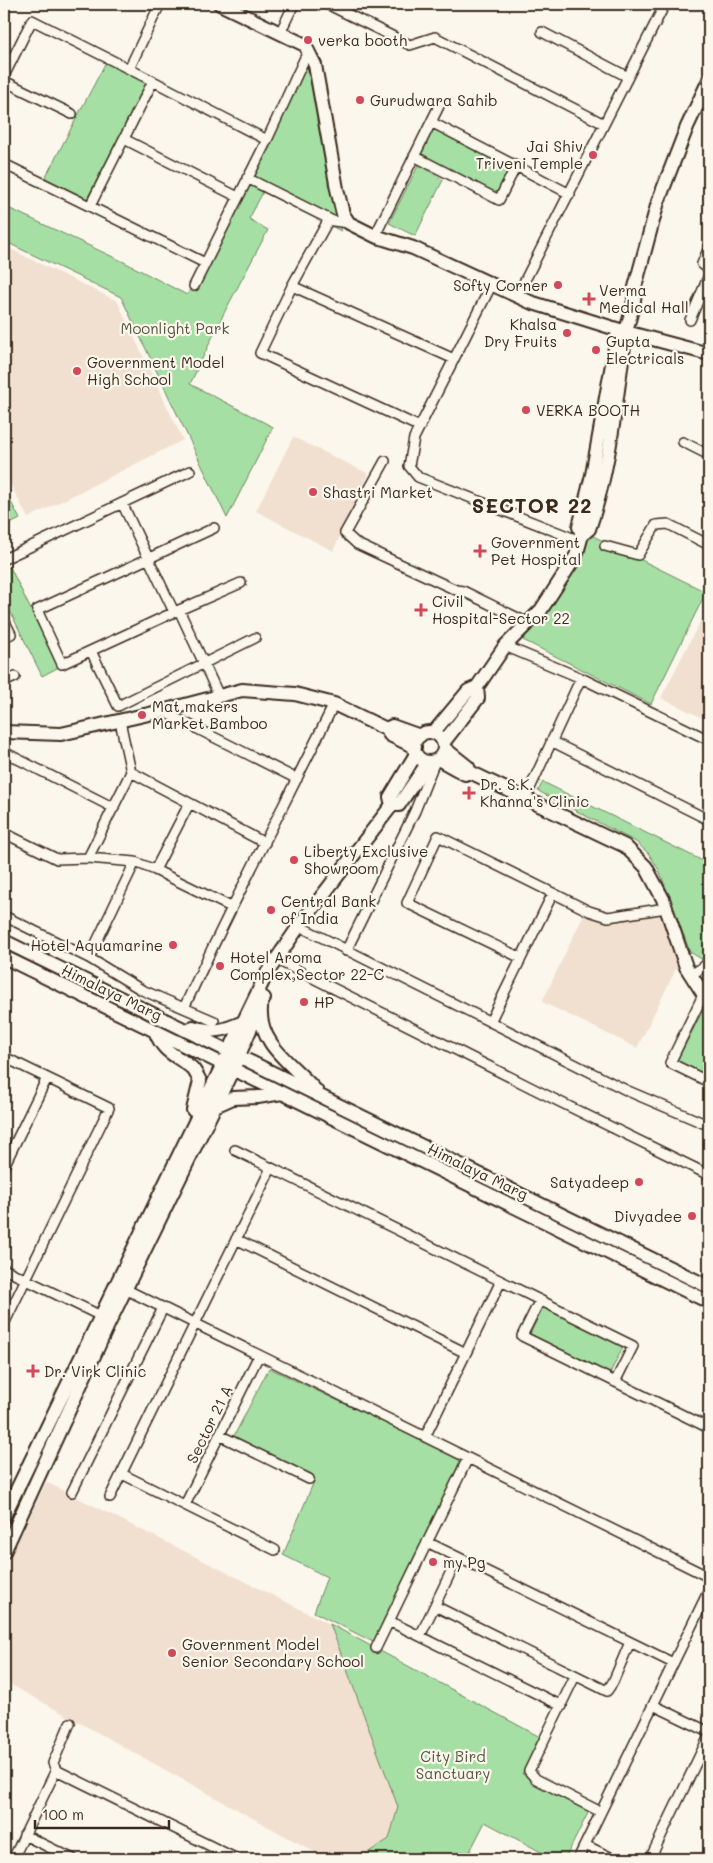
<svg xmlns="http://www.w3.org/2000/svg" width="713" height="1863" viewBox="0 0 713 1863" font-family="Mali,sans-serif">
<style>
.built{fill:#f1e0d0}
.green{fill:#a6dfa4;stroke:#708461}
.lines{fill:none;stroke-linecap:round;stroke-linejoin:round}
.street-casing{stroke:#3b2a1e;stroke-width:12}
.secondary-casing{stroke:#3b2a1e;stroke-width:16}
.street{stroke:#fbf7ec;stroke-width:9}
.secondary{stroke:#fbf7ec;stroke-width:12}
.poi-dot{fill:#d1495b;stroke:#fbf7ec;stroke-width:2}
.labels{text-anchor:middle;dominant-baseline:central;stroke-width:4.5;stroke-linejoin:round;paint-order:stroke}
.poi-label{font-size:15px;fill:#3b2a1e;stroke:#fbf7ec;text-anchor:start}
.park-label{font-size:15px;fill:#565740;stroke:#fbf7ec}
.street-label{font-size:15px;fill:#3b2a1e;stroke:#fbf7ec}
.district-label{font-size:20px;font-weight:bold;letter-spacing:1px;fill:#3b2a1e;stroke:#fbf7ec}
</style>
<rect width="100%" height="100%" fill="#fbf7ec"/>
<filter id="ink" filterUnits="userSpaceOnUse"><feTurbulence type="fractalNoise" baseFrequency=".02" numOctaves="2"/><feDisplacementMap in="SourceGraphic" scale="10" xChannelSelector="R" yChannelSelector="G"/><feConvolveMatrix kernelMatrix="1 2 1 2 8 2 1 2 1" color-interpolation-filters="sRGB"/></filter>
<g filter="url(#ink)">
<path class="built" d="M 4,246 L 117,301 L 183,440 L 28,518 L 4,472 Z
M 293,437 L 369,474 L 333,551 L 256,511 Z
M 709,604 L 709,721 L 661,698 Z
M 584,914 L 609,922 L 661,914 L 680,961 L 637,1048 L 542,1002 Z
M 46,1482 L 330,1624 L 398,1807 L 389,1839 L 358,1859 L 327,1859 L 4,1681 L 4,1570 Z"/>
<path class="green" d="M 107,60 L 148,81 L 87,199 L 45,178 Z
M 307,66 L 329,165 L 341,231 L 263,192 L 249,219 L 268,230 L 224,313 L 190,384 L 273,427 L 227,518 L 121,297 L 4,241 L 4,206 L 126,263 L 187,295 Z
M 431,122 L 516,166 L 499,200 L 414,156 Z
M 419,164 L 443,180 L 415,236 L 389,223 Z
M 4,489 L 20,519 L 4,527 Z
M 589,534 L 706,592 L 651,704 L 523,640 L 560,589 Z
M 10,567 L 59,667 L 42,676 L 4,599 L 4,570 Z
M 543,782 L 709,864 L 709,945 L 703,960 L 690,952 L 659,870 L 649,854 L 636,842 L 538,791 Z
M 704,1008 L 709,1014 L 709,1078 L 677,1061 Z
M 544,1305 L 624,1345 L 609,1375 L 529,1336 Z
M 269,1368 L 461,1459 L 377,1644 L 314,1612 L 327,1577 L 283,1555 L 315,1479 L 234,1436 Z
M 330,1624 L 540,1737 L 522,1774 L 590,1809 L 565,1859 L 554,1859 L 485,1822 L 466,1859 L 358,1859 L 389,1839 L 398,1807 Z"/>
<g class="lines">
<g class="street-casing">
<path id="street" d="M 327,4 L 410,45 L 435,37 L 604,124
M 542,32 L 628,77
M 280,33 L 294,4
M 129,69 L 160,4
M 4,76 L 32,20 L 153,81 L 267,140
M 4,81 L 72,114
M 699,102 L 709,107
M 431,122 L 570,194
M 124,139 L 238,197
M 414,156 L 499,200 L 516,166
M 4,164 L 205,263
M 247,178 L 333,221 L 349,223
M 90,206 L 153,81
M 329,219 L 292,286 L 260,353 L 420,427
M 375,236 L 440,104
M 709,247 L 702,264 L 709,269
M 492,284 L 414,438 L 409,466 L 418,477 L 580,541
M 194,286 L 267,140 L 308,51
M 292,286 L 454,359
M 517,296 L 665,4
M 690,320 L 709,275
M 683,442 L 709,455
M 385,461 L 345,533 L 357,544 L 456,590 L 463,591 L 528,623
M 122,503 L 174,612
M 214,528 L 37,610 L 62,664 L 179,610 L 241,583
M 605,546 L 638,555 L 656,525 L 668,524 L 709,545
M 4,559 L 190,471
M 179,610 L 219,696
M 4,620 L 11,634 L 4,637
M 505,646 L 581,678 L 709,740
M 91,651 L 118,706 L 255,638
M 4,682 L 15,677
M 162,711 L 297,779
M 551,741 L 709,820
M 4,752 L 114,808
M 131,772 L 265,843
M 525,799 L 581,678
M 4,833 L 57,859 L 88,858 L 135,862 L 155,870 L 231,907
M 88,858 L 131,772 L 120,721
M 155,870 L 189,804
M 4,916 L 89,958 L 142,990 L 214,1021
M 299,926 L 628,1091 L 703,1123 L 709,1122
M 346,951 L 415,811 L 435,761
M 89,958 L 135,862
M 521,958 L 407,903 L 438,836 L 589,911 L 608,917 L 666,908
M 277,960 L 560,1102 L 709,1175
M 691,975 L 706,965 L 709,958
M 703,995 L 670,1063 L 709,1082
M 184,1008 C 231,905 284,806 334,704
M 490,1022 L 553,893
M 4,1057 L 109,1108 L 4,1324
M 235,1150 L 633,1346 L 615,1382
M 4,1166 L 47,1078
M 236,1239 L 466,1353
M 4,1269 L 105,1318
M 121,1287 L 709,1577
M 540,1300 L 522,1336 L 709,1428
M 219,1435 L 309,1479
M 425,1437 L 501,1281
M 122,1474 L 275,1550
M 72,1492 L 163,1308
M 110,1497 L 271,1168
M 185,1505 L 259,1355
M 427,1542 L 673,1663
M 435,1606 L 607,1691 L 613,1682 L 630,1642
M 389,1621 L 562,1706
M 420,1636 L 458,1557
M 376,1648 L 468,1458
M 575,1676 L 529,1771 L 536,1779 L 601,1812
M 653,1705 L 709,1732
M 70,1723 L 53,1763 L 56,1770 L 237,1859
M 24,1835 L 73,1859
M 585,1845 L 614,1859
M 13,1859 L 56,1770
M 578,1859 L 709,1590
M 650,1859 L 709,1736"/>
</g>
<g class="secondary-casing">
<path id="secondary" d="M 220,4 L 305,45 L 315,65 L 337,189 L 343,214 L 349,223 L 375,236 L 413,248 L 530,302 L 626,332 L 709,354
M 582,535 L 579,527 L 592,475 L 618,331
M 477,687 L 505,646 L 541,610 L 576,556 L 582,535 L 589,529 C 611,466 616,398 626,332 C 629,317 636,303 635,287 L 658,202 L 687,127 L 709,80
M 4,732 L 61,734 L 162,711 L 242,690 L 295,694 L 334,704 L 386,729
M414 747a15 15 0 1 1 30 0a15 15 0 1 1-30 0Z
M 433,733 L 468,691 L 477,687 L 478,698 L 443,743
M 415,747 L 390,735 L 386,729 L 392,726 L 420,736
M 416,754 L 390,797 L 392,805 L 399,805 L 428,762
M 438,759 L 465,774 L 470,772 L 468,767 L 444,748
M 470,772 L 625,846 L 646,867 L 663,899 L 686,967 L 709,1003
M 4,941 L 709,1287
M 4,957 L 709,1302
M 261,1008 C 258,1046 296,1066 317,1092
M 193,1027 C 214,1033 223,1031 243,1022
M 155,1031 C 164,1054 175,1054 192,1068 C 195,1071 198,1077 200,1081 L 193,1110
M 215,1106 L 233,1098 L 258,1097 L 282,1093
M 4,1516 L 267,973 L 299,926 L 392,805
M 4,1552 L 110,1321 L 233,1069 L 264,998"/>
</g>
<use href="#street" class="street"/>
<use href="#secondary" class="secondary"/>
</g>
</g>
<g class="poi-dot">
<circle cx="308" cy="40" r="5"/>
<circle cx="360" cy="100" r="5"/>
<circle cx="593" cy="155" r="5"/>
<circle cx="558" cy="285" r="5"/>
<path d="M586.5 291.5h5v5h5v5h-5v5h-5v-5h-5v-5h5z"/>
<circle cx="567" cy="333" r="5"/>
<circle cx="596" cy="350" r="5"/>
<circle cx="77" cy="371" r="5"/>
<circle cx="526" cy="410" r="5"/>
<circle cx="313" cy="492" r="5"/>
<path d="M477.5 543.5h5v5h5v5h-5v5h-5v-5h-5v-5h5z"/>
<path d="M418.5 602.5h5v5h5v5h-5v5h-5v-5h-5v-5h5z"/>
<circle cx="142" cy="715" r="5"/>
<path d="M466.5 785.5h5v5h5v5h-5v5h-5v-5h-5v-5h5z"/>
<circle cx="294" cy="860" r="5"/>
<circle cx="271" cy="910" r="5"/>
<circle cx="173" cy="945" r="5"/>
<circle cx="220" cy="966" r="5"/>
<circle cx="304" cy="1002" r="5"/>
<circle cx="639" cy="1182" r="5"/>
<circle cx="692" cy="1216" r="5"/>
<path d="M30.5 1363.5h5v5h5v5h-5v5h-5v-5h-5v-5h5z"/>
<circle cx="433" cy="1562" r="5"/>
<circle cx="172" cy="1653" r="5"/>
</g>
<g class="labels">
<g class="poi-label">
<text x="318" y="40">verka booth</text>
<text x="370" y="100">Gurudwara Sahib</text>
<text x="583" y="146" text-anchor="end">Jai Shiv<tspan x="583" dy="17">Triveni Temple</tspan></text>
<text x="548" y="285" text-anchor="end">Softy Corner</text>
<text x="599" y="290">Verma<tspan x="599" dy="17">Medical Hall</tspan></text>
<text x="557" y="324" text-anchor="end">Khalsa<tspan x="557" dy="17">Dry Fruits</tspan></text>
<text x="606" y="341">Gupta<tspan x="606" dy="17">Electricals</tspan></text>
<text x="87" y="362">Government Model<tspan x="87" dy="17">High School</tspan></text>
<text x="536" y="410">VERKA BOOTH</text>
<text x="323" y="492">Shastri Market</text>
<text x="491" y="542">Government<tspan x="491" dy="17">Pet Hospital</tspan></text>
<text x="432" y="601">Civil<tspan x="432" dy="17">Hospital-Sector 22</tspan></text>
<text x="152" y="706">Mat makers<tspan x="152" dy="17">Market Bamboo</tspan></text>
<text x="480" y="784">Dr. S.K.<tspan x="480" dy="17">Khanna's Clinic</tspan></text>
<text x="304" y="851">Liberty Exclusive<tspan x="304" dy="17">Showroom</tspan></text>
<text x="281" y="901">Central Bank<tspan x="281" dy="17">of India</tspan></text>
<text x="163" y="945" text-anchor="end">Hotel Aquamarine</text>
<text x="230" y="957">Hotel Aroma<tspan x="230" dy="17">Complex,Sector 22-C</tspan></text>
<text x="314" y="1002">HP</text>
<text x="629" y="1182" text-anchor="end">Satyadeep</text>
<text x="682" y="1216" text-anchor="end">Divyadee</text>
<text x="44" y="1371">Dr. Virk Clinic</text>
<text x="443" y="1562">my Pg</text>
<text x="182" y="1644">Government Model<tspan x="182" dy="17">Senior Secondary School</tspan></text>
</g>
<g class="park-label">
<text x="175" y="328">Moonlight Park</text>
<text x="453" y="1756">City Bird<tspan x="453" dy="17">Sanctuary</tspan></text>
</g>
<g class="street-label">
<text transform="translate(112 992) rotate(26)">Himalaya Marg</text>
<text transform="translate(478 1171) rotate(26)">Himalaya Marg</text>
<text transform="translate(209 1424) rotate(-64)">Sector 21 A</text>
</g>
<g class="district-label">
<text x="532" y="505">SECTOR 22</text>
</g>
</g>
<rect width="713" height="1863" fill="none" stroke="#fbf7ec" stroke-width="20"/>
<rect x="10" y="10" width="693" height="1843" fill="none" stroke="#3b2a1e" stroke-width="2" filter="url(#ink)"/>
<path d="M35 1820v8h134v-8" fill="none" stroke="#3b2a1e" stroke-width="2.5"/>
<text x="42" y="1820" font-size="15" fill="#3b2a1e" stroke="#fbf7ec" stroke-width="4" paint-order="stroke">100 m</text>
</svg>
